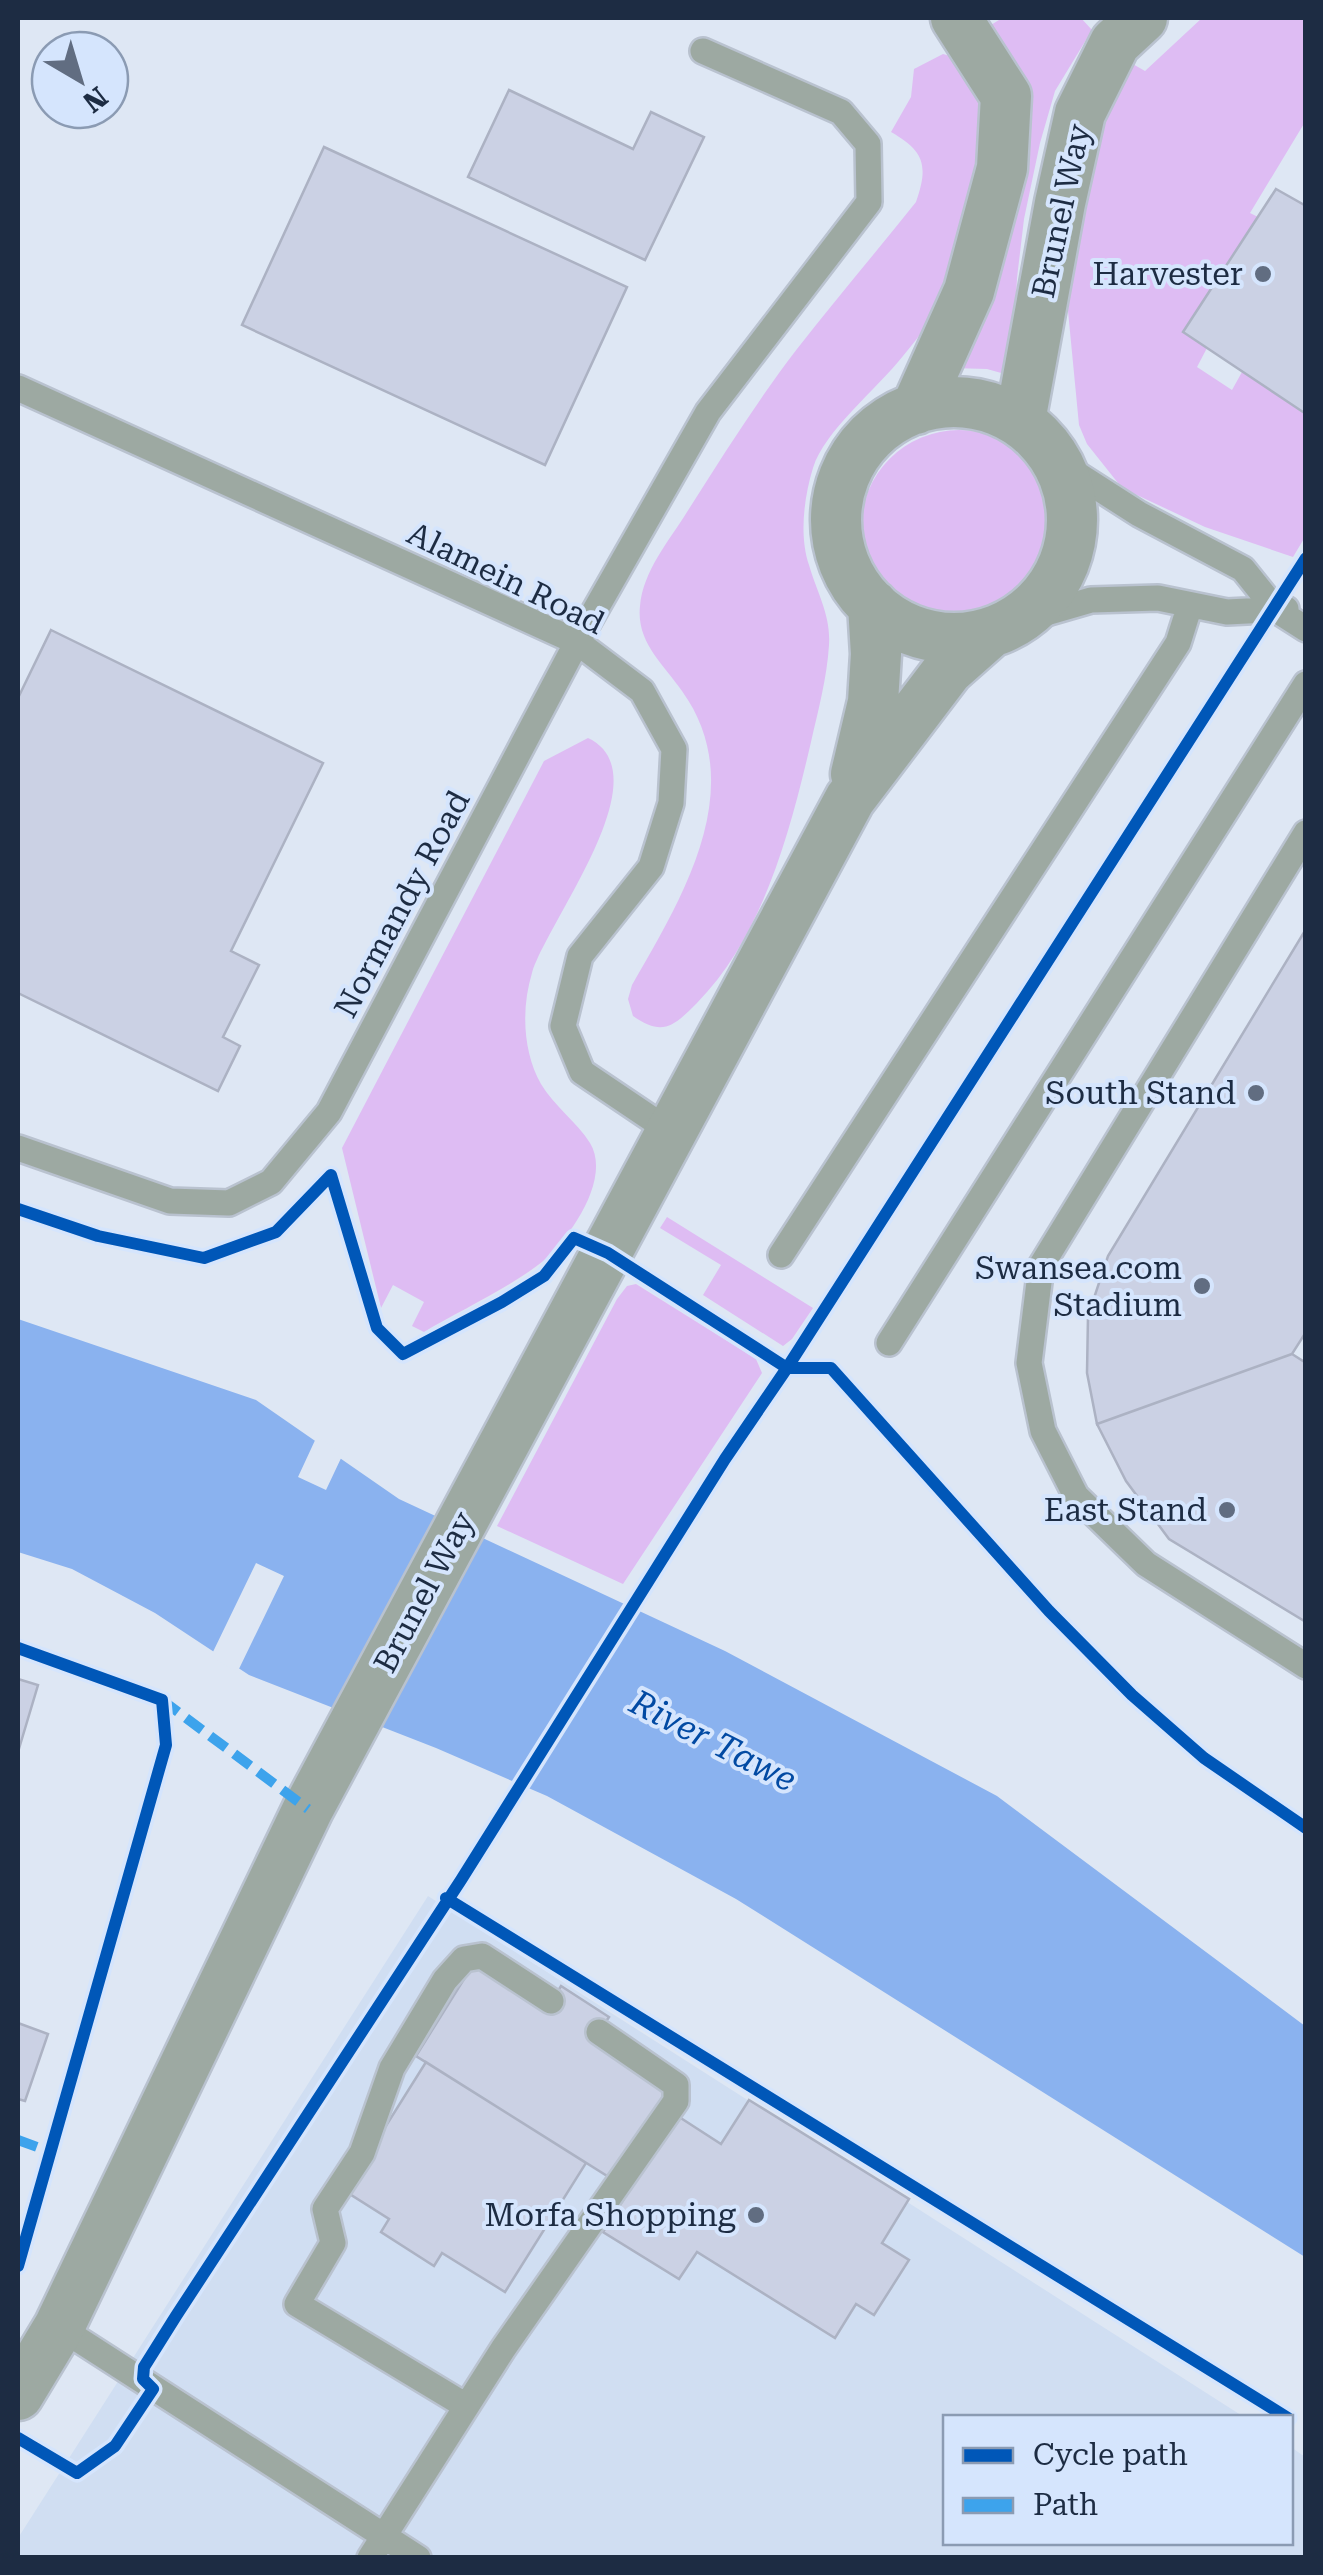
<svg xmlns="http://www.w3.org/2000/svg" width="1323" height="2575" viewBox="0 0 1323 2575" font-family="'Roboto Serif',serif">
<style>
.built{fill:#d0def2}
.green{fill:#debcf3}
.water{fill:#8ab2ef}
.pier{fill:#dee7f4}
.building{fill:#cbd1e4;stroke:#acb2c3;stroke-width:2.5}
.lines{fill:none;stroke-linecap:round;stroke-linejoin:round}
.service-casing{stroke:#b9c2cf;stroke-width:30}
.minor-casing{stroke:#b9c2cf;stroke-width:55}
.service{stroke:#9da9a2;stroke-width:25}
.minor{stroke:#9da9a2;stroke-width:50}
.quiet{stroke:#3da3ec;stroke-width:10;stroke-dasharray:20 10;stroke-linecap:butt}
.cycleway-casing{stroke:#d5e5fd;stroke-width:19}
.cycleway{stroke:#0057b8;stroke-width:12}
.poi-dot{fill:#616d81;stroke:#d5e5fd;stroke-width:4}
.labels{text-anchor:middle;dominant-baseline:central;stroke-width:8;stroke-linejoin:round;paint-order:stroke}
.street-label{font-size:32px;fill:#1d2c43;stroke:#d5e5fd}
.poi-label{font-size:32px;fill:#1d2c43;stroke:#d5e5fd;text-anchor:end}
.water-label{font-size:35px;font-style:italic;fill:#024aa3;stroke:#d5e5fd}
</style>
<rect width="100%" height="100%" fill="#dee7f4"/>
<path class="built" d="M 428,1896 L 1244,2417 L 946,2418 L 946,2542 L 1290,2542 L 1291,2447 L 1305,2457 L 1305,2557 L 18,2558 L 18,2538 Z"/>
<path class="green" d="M 1081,18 L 1092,30 L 1055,91 L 1040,143 L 1024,219 L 1017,278 L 1014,340 L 1019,378 L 987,369 L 952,368 L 977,315 L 986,28 L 999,20 Z
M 1202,18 L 1305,18 L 1305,122 L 1250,213 L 1258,217 L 1183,332 L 1207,348 L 1197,367 L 1232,390 L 1242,372 L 1305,414 L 1305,537 L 1293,557 L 1205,527 L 1122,488 L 1087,444 L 1079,425 L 1068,311 L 1072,232 L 1094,137 L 1131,63 L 1145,71 Z
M 943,54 L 960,59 C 971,81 983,105 982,130 C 981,175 953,282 930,320 C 922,333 912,345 903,356 C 878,388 824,431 813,468 C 804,497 799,536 809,565 C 817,593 831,615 829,645 C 827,678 818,711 811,742 C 790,832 763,936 697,1003 C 674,1026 663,1037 633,1016 L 628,999 L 632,985 C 682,898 751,787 682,691 C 663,664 636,642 640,606 C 643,571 669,541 687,512 C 722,457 757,401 797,349 C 836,299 877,251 916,202 C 929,165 924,151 891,132 L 911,97 L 914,69 Z
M861 528a98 98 0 1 1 196 0a98 98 0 1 1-196 0Z
M 588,738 C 664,774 548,920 532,973 C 521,1009 523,1052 541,1084 C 554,1106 577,1122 590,1143 C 612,1179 569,1239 542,1262 C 509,1288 461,1310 424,1332 L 412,1326 L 424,1302 L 393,1285 L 381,1308 L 342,1148 L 544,761 Z
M 667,1217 L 813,1308 L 792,1339 L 783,1346 L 703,1295 L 721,1265 L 660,1228 Z
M 636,1284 L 756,1359 L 762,1373 L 623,1584 L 497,1526 L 617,1299 L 627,1286 Z"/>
<path class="water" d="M 18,1319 L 256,1400 L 399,1499 L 725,1651 L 997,1796 L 1305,2026 L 1305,2257 L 736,1899 L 547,1796 L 436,1748 L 249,1675 L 155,1613 L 72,1569 L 18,1552 Z"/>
<path class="pier" d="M 317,1436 L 343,1454 L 326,1490 L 298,1477 Z
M 256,1563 L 284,1576 L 237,1673 L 211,1656 Z"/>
<path class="building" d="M 509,90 L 633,149 L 651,112 L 704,137 L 645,260 L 468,177 Z
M 324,147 L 627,287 L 545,465 L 242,325 Z
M 1276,189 L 1306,206 L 1306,414 L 1183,332 Z
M 51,630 L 323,763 L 231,951 L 259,965 L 223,1037 L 240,1046 L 218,1091 L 18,993 L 18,698 Z
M 1306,929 L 1306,1332 L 1292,1354 L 1097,1424 L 1087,1373 L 1088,1316 L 1108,1256 Z
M 1292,1354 L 1306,1363 L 1306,1622 L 1169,1539 L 1126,1481 L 1097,1424 Z
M 18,1679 L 38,1685 L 18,1752 Z
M 474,1963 L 547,2009 L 561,1986 L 609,2017 L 594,2039 L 671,2086 L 612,2179 L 416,2056 Z
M 18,2023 L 48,2034 L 25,2101 L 18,2099 Z
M 426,2062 L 586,2163 L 505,2292 L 442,2253 L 434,2266 L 381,2232 L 389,2219 L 345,2191 Z
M 749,2100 L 909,2199 L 882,2243 L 909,2260 L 874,2315 L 856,2304 L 835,2338 L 697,2252 L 679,2279 L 603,2232 L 676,2115 L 721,2144 Z"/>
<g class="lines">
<g class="service-casing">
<path id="service" d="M 18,388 L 577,642 L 642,691 L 674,749 L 671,803 L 651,867 L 580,956 L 563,1026 L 582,1072 L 671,1132
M 1058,462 L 1139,514 L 1243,569 L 1275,609 L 1306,629
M 1015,622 L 1091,600 L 1158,598 L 1227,612 L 1286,609
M 1306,833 L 1041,1266 L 1029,1363 L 1043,1431 L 1076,1496 L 1146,1564 L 1306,1666
M 18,1148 L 170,1201 L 229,1203 L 271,1182 L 329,1112 L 577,642 L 708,412 L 869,202 L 868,144 L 841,112 L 703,51
M 781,1255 L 1178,643 L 1190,605
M 889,1343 L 1306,684
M 59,2327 L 418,2558
M 466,2406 L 297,2304 L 333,2243 L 325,2209 L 362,2153 L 392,2068 L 445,1980 L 464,1959 L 482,1956 L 551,2001
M 370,2558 L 503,2349 L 676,2101 L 676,2085 L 599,2032"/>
</g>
<g class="minor-casing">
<path id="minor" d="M836 520a118 118 0 1 1 236 0a118 118 0 1 1-236 0Z
M 916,409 L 969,291 L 1002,168 L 1006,96 L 956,18
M 1020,421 L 1060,203 L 1080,113 L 1115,43 L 1142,18
M 856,774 L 873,702 L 876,654 L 873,605
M 18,2395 L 59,2327 L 308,1809 L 850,799 L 948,670 L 991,632"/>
</g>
<use href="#service" class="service"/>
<use href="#minor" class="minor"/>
<path class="quiet" d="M 162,1700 L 308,1809
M 18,2140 L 51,2152"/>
<g class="cycleway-casing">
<path id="cycleway" d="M 18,1209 L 98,1236 L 204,1258 L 276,1232 L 331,1175 L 377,1328 L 403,1354 L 502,1302 L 544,1276 L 574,1238 L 608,1253 L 787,1368 L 831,1368 L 1049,1611 L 1132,1695 L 1204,1758 L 1306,1828
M 18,1648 L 162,1700 L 166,1745 L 18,2266
M 446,1898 L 1288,2418
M 18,2438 L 77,2473 L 115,2446 L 153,2389 L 143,2379 L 144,2367 L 176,2316 L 461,1880 L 725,1459 L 787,1368 L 1306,558"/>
</g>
<use href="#cycleway" class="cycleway"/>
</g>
<g class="poi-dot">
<circle cx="1263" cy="274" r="10"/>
<circle cx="1256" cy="1093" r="10"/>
<circle cx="1202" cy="1286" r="10"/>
<circle cx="1227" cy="1510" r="10"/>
<circle cx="756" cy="2215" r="10"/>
</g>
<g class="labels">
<g class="street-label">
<text transform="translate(1061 211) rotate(-78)">Brunel Way</text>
<text transform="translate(506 578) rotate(26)">Alamein Road</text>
<text transform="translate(402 904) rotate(-62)">Normandy Road</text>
<text transform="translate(424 1592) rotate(-62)">Brunel Way</text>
</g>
<g class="poi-label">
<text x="1243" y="274">Harvester</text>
<text x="1236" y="1093">South Stand</text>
<text x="1182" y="1268">Swansea.com<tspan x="1182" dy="37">Stadium</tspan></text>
<text x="1207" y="1510">East Stand</text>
<text x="736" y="2215">Morfa Shopping</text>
</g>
<g class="water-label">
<text transform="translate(713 1741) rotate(27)">River Tawe</text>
</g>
</g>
<rect width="1323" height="2575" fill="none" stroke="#1d2c43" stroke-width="40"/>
<rect x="943" y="2415" width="350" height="130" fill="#d5e5fd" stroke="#8b9bb3" stroke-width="2.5"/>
<rect x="963" y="2448" width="50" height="15" fill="#0057b8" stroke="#8b9bb3" stroke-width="2.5"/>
<text x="1033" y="2465" font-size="30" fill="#1d2c43">Cycle path</text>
<rect x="963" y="2498" width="50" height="15" fill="#3da3ec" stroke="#8b9bb3" stroke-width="2.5"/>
<text x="1033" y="2515" font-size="30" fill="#1d2c43">Path</text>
<g transform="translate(80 80) rotate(142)"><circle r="48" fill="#d5e5fd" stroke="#8b9bb3" stroke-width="2.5"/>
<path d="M0-8L18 38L0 25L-18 38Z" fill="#616d81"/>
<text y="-15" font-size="28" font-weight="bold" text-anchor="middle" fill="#1d2c43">N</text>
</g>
</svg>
